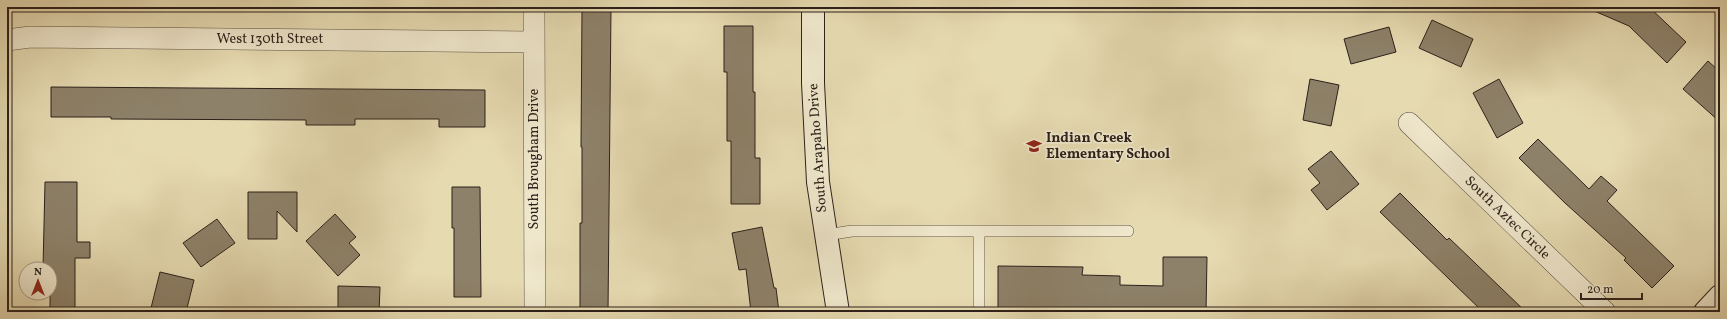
<svg xmlns="http://www.w3.org/2000/svg" width="1727" height="319" viewBox="0 0 1727 319" font-family="Vollkorn,serif">
<style>
.building{fill:#8d8169;stroke:#2c211b}
.lines{fill:none;stroke-linecap:round;stroke-linejoin:round}
.lane-casing{stroke:#5a4f40;stroke-width:12}
.street-casing{stroke:#5a4f40;stroke-width:22}
.secondary-casing{stroke:#2c211b;stroke-width:24}
.lane{stroke:#efe7cc;stroke-width:11}
.street{stroke:#efe7cc;stroke-width:21}
.secondary{stroke:#efe7cc;stroke-width:22}
.labels{text-anchor:middle;dominant-baseline:central;stroke-width:3.5;stroke-linejoin:round;paint-order:stroke}
.street-label{font-size:14px;fill:#2c211b;stroke:#efe7cc}
.poi-label{font-size:14px;font-weight:bold;fill:#2c211b;stroke:#efe7cc;text-anchor:start}
</style>
<rect width="100%" height="100%" fill="#e6dab1"/>
<filter id="stains"><feTurbulence type="fractalNoise" baseFrequency=".005" numOctaves="4"/><feColorMatrix values="0 0 0 0 .2 0 0 0 0 .09 0 0 0 0 .02 0 0 0 .5 -.17"/></filter>
<radialGradient id="worn" r=".72"><stop offset=".6" stop-color="#630" stop-opacity="0"/><stop offset="1" stop-color="#630" stop-opacity=".3"/></radialGradient>
<path class="building" d="M 582,7 L 611,7 L 608,312 L 580,312 L 580,223 L 582,223 L 582,147 L 581,147 Z
M 1585,7 L 1649,7 L 1686,42 L 1667,63 L 1629,26 Z
M 1432,20 L 1473,39 L 1461,67 L 1419,48 Z
M 724,26 L 753,26 L 753,92 L 755,92 L 755,158 L 760,158 L 760,204 L 731,204 L 731,141 L 727,141 L 727,72 L 724,72 Z
M 1389,27 L 1396,52 L 1351,64 L 1344,39 Z
M 1708,61 L 1720,72 L 1720,122 L 1683,89 Z
M 1310,79 L 1339,85 L 1331,126 L 1303,120 Z
M 1499,79 L 1523,123 L 1497,138 L 1473,93 Z
M 51,87 L 485,90 L 485,127 L 439,127 L 439,119 L 355,119 L 355,125 L 306,125 L 306,120 L 111,119 L 111,117 L 51,117 Z
M 1538,139 L 1589,189 L 1601,176 L 1617,190 L 1607,201 L 1674,266 L 1652,288 L 1624,260 L 1626,258 L 1565,203 L 1519,158 Z
M 1331,151 L 1359,184 L 1327,210 L 1311,190 L 1320,183 L 1308,169 Z
M 45,182 L 77,182 L 77,242 L 90,242 L 90,258 L 75,258 L 75,312 L 50,312 L 50,269 L 43,269 Z
M 452,187 L 480,187 L 481,297 L 454,297 L 454,228 L 452,228 Z
M 248,192 L 297,192 L 297,232 L 277,211 L 277,239 L 248,239 Z
M 1400,193 L 1447,240 L 1449,238 L 1526,312 L 1483,312 L 1380,212 Z
M 335,214 L 356,237 L 349,243 L 360,255 L 338,276 L 306,241 Z
M 217,219 L 235,243 L 201,267 L 183,243 Z
M 762,227 L 774,288 L 776,288 L 779,312 L 751,312 L 746,269 L 739,270 L 732,233 Z
M 1163,257 L 1207,257 L 1206,312 L 998,312 L 998,266 L 1083,267 L 1082,275 L 1120,276 L 1120,285 L 1163,286 Z
M 160,272 L 194,280 L 186,312 L 150,312 Z
M 338,286 L 380,287 L 379,312 L 338,312 Z"/>
<g class="lines">
<g class="lane-casing">
<path id="lane" d="M 979,232 L 979,312
M 826,235 L 852,231 L 1128,231"/>
</g>
<g class="street-casing">
<path id="street" d="M 534,7 L 535,312
M 7,40 L 30,37 L 533,42
M 1409,123 L 1605,312"/>
</g>
<g class="secondary-casing">
<path id="secondary" d="M 813,7 L 813,83 L 818,182 L 838,312
M 1705,312 L 1720,296"/>
</g>
<use href="#lane" class="lane"/>
<use href="#street" class="street"/>
<use href="#secondary" class="secondary"/>
</g>
<defs>
<g id="school-bare" transform="scale(1.2)"><path d="M0-5L7-2L0 1L-7-2ZM-4 1L0 2.5L4 1V4Q0 6-4 4Z" fill="#8f2418" stroke="#efe7cc" stroke-width="2.5" paint-order="stroke"/></g>
</defs>
<g fill-rule="evenodd">
<use href="#school-bare" x="1034" y="146"/>
</g>
<g class="labels">
<g class="street-label">
<text x="270" y="39">West 130th Street</text>
<text transform="translate(818 148) rotate(-94)">South Arapaho Drive</text>
<text transform="translate(534 159) rotate(-90)">South Brougham Drive</text>
<text transform="translate(1507 218) rotate(44)">South Aztec Circle</text>
</g>
<g class="poi-label">
<text x="1046" y="138">Indian Creek<tspan x="1046" dy="16">Elementary School</tspan></text>
</g>
</g>
<rect width="1727" height="319" fill="none" stroke="#e6dab1" stroke-width="24"/>
<rect x="8" y="8" width="1711" height="303" fill="none" stroke="#2c211b" stroke-width="2"/>
<rect x="12" y="12" width="1703" height="295" fill="none" stroke="#2c211b"/>
<g transform="translate(38 281)"><circle r="19" fill="#efe7cc" stroke="#a19885"/>
<path d="M0-3L7 15L0 10L-7 15Z" fill="#8f2418"/>
<text y="-6" font-size="11" font-weight="bold" text-anchor="middle" fill="#2c211b">N</text>
</g>
<path d="M1581 293v6h61v-6" fill="none" stroke="#2c211b" stroke-width="2"/>
<text x="1587" y="293" font-size="12" fill="#2c211b" stroke="#efe7cc" stroke-width="3" paint-order="stroke">20 m</text>
<rect width="100%" height="100%" filter="url(#stains)"/>
<rect width="100%" height="100%" fill="url(#worn)"/>
</svg>
